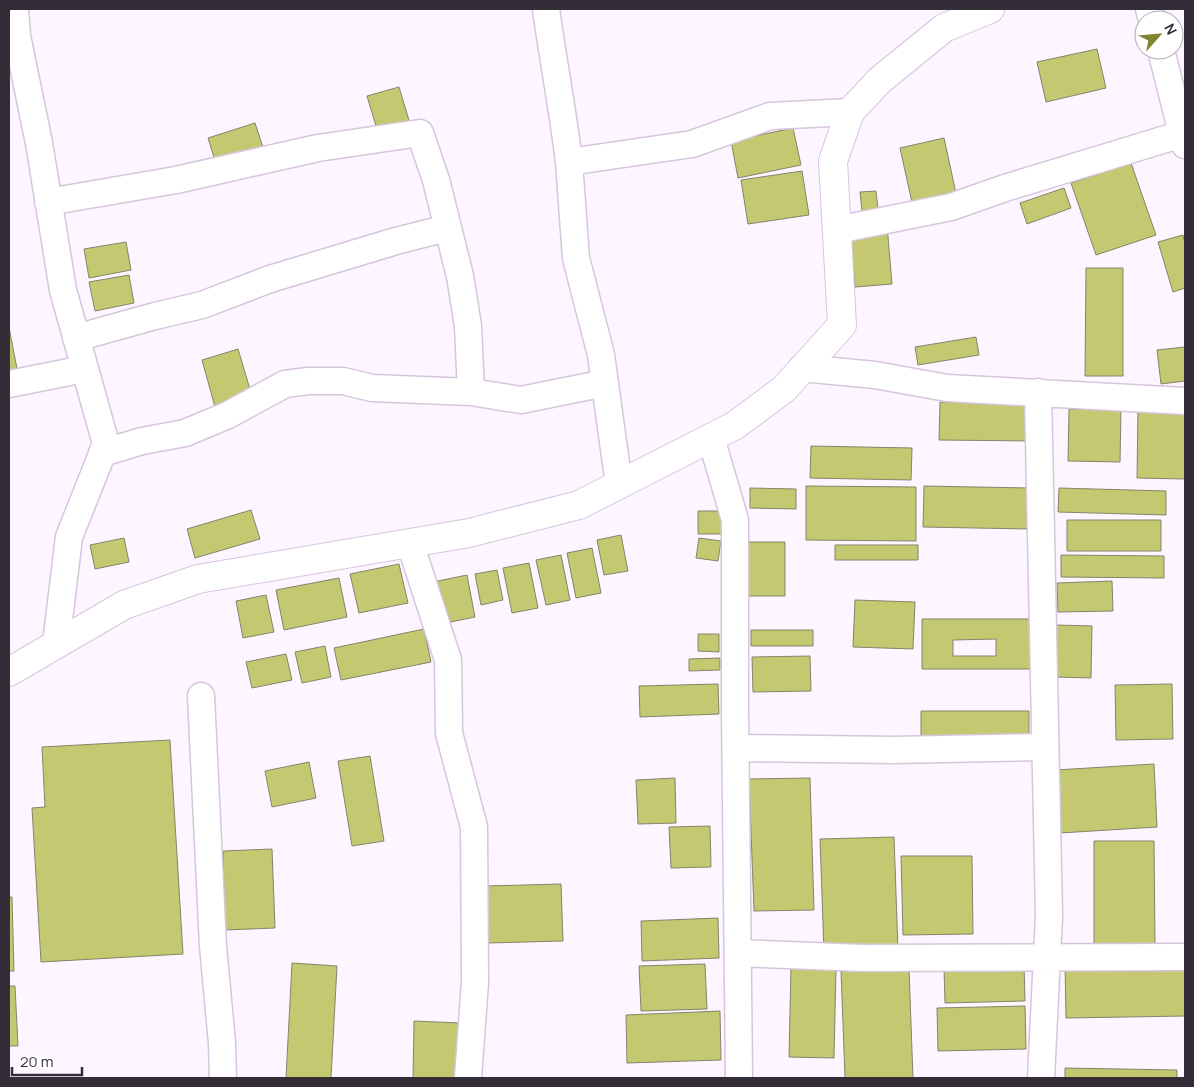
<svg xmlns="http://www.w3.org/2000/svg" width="1194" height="1087" viewBox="0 0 1194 1087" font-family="Manrope,sans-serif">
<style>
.building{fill:#c4c870;stroke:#83856b;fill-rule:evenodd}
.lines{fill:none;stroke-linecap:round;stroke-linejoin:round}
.minor-casing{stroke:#d7c5dc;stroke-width:29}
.tertiary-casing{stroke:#d7c5dc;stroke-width:30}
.minor{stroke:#fff;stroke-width:26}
.tertiary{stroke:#fff;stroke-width:28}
</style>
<rect width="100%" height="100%" fill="#fdf5ff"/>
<path class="building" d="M 1097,49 L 1106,88 L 1046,102 L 1037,62 Z
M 399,87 L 411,127 L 379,136 L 367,96 Z
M 255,123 L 264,150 L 216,164 L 208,138 Z
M 793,128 L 801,165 L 738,178 L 731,141 Z
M 944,138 L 957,198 L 913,207 L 900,148 Z
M 1131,163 L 1156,235 L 1096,255 L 1071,183 Z
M 802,171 L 809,215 L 748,224 L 741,180 Z
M 1064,188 L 1071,208 L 1027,224 L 1020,203 Z
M 876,191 L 878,209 L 862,211 L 860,192 Z
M 887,225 L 892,284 L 855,287 L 849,228 Z
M 1183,235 L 1185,244 L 1185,288 L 1173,292 L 1158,242 Z
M 126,242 L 131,270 L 89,278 L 84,249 Z
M 1086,268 L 1123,268 L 1123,376 L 1085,376 Z
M 129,275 L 134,303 L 95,311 L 89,282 Z
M 9,327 L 18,374 L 9,376 Z
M 976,337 L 979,355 L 918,365 L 915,347 Z
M 1185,347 L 1185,381 L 1161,384 L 1157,350 Z
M 238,349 L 252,396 L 215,407 L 202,360 Z
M 940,402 L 1034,403 L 1034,441 L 939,440 Z
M 1069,409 L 1121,410 L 1120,462 L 1068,461 Z
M 1138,409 L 1185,410 L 1185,479 L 1137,478 Z
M 811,446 L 912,448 L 911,480 L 810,478 Z
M 806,486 L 916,487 L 916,541 L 806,540 Z
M 924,486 L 1029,488 L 1028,529 L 923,527 Z
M 750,488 L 796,489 L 796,509 L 750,508 Z
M 1059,488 L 1166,491 L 1166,515 L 1058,512 Z
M 251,510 L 260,539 L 195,558 L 187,529 Z
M 698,511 L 722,511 L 722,534 L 698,534 Z
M 1067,520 L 1161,520 L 1161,551 L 1067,551 Z
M 621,535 L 628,571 L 604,575 L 597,540 Z
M 124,538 L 129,562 L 95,569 L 90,545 Z
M 699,538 L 721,541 L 718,561 L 696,558 Z
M 748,542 L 785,542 L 785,596 L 748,596 Z
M 835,545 L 918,545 L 918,560 L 835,560 Z
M 592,548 L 601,593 L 576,598 L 567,553 Z
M 561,555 L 570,600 L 546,605 L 536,560 Z
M 1061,555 L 1164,556 L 1164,578 L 1061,577 Z
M 529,563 L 538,608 L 512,613 L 503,568 Z
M 399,564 L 408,603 L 359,613 L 350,574 Z
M 497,570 L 503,600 L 481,605 L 475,574 Z
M 467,575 L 475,617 L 441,624 L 433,582 Z
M 339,578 L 347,617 L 284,630 L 276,590 Z
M 1112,581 L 1113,611 L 1058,612 L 1057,583 Z
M 266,595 L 274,632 L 243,638 L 236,601 Z
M 855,600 L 915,602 L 913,649 L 853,647 Z
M 922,619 L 1031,619 L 1031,669 L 922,669 ZM 996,639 L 996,656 L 953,656 L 953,640 Z
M 1056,625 L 1092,626 L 1091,678 L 1055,677 Z
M 424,629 L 431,662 L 341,680 L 334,648 Z
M 751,630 L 813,630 L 813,646 L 751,646 Z
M 698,634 L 719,634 L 719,652 L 698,651 Z
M 325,646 L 331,677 L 302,683 L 295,652 Z
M 286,654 L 292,680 L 252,688 L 246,662 Z
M 810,656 L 811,691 L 753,692 L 752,657 Z
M 720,658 L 720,670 L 689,671 L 689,659 Z
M 718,684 L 719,714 L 640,717 L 639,686 Z
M 1172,684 L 1173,739 L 1116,740 L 1115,685 Z
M 921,711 L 1029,711 L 1029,743 L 921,742 Z
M 170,740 L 183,954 L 41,962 L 32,808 L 45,807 L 42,747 Z
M 370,756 L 384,841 L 352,846 L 338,761 Z
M 309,762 L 316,798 L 272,807 L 265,771 Z
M 1154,764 L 1157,827 L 1060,833 L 1056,770 Z
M 675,778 L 676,823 L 638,824 L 636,780 Z
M 810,778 L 814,910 L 754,911 L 749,779 Z
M 710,826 L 711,867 L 671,868 L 669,827 Z
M 894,837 L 898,950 L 824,952 L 820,839 Z
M 1094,841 L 1154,841 L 1155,944 L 1094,944 Z
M 272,849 L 275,928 L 225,930 L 223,851 Z
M 901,856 L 972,856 L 973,934 L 903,935 Z
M 561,884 L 563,941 L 488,943 L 486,886 Z
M 9,897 L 12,897 L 14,971 L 9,971 Z
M 718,918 L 719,958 L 642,961 L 641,921 Z
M 292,963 L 337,966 L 331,1078 L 286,1078 Z
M 1185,963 L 1185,1016 L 1066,1018 L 1065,965 Z
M 705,964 L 707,1009 L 641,1011 L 639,966 Z
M 1024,964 L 1025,1001 L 945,1003 L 944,967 Z
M 791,967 L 836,968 L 834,1058 L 789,1057 Z
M 909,969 L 913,1078 L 845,1078 L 841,971 Z
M 9,986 L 15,986 L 18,1046 L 9,1046 Z
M 1025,1006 L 1026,1049 L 938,1051 L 937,1008 Z
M 720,1011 L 721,1060 L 627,1063 L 626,1015 Z
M 414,1021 L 460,1023 L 458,1078 L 413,1078 Z
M 1065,1068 L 1177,1070 L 1177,1078 L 1065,1078 Z"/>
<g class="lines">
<g class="minor-casing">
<path id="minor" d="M 15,9 L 17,36 L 39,143 L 63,290 L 106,444 L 69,537 L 56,644
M 546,9 C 553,60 563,111 569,162
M 1149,9 L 1152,20
M 1161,50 L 1185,145
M 48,202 L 176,180 L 318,148 L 420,133 L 436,180 L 460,276 L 468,326 L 471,392 L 372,388 L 343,381 L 308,381 L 285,384 L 228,415 L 185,433 L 142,441 L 102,453
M 837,230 L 951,207 L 1005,188 L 1182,134
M 76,338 L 155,316 L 202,305 L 270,279 L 396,241 L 447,228
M 802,368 L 875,375 L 947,388 L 1185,401
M 9,384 L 84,369
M 471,392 L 521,400 L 605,383
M 1038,392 L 1049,916 L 1041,1078
M 711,438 L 735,520 L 735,710 L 739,1078
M 619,485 L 601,355 L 576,258 L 569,162 L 692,144 L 770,116 L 850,112
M 410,543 L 448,660 L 449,733 L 474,827 L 475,982 L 468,1078
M 201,696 L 213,946 L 222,1043 L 223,1078
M 736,748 L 894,750 L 1045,747
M 738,953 L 863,958 L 1185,957"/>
</g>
<g class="tertiary-casing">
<path id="tertiary" d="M 9,672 L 124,605 L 198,579 L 469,533 L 579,505 L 734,426 L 784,389 L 842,325 L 833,161 L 850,112 L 880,80 L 944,28 L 990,9"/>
</g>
<use href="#minor" class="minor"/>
<use href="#tertiary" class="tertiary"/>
</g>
<rect width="1194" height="1087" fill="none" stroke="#342d37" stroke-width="20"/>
<g transform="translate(1159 35) rotate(63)"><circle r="24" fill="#ffffff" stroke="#aeabaf"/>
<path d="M0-4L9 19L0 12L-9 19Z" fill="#82852f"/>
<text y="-8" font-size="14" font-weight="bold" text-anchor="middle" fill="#342d37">N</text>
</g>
<path d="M12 1067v8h70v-8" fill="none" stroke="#342d37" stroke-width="2.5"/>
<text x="20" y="1067" font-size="15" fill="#342d37" stroke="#ffffff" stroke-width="4" paint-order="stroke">20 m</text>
</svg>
